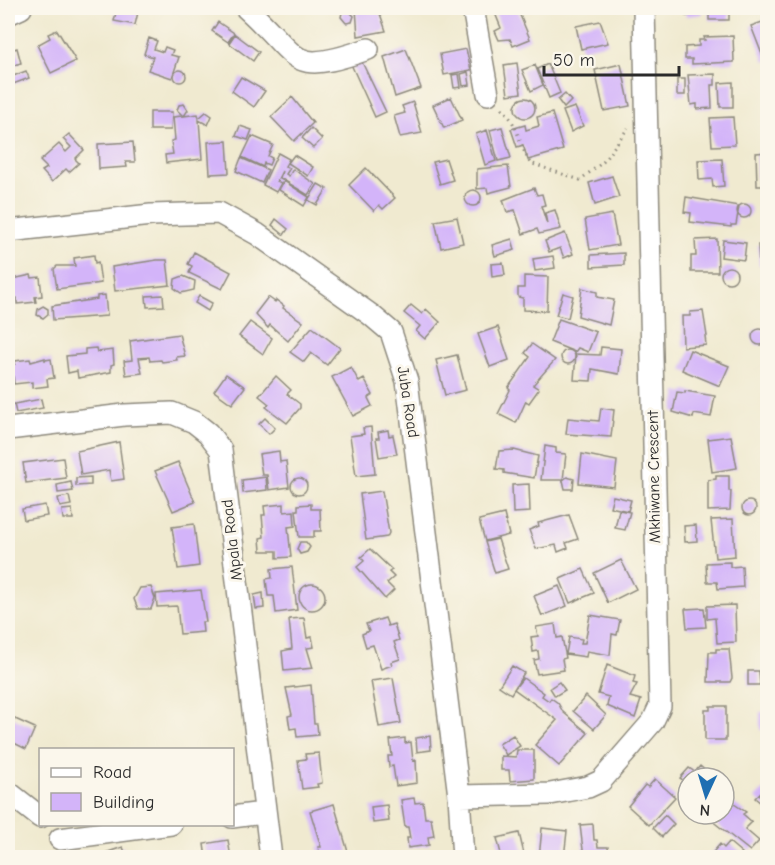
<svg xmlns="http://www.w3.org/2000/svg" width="775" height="865" viewBox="0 0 775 865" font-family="'Comic Neue',sans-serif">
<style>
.building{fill:#d3b4f9}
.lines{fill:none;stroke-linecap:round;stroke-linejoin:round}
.minor-casing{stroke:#8e8a7e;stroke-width:24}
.path{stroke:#8e8a7e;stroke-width:3;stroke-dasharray:1.5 4.5;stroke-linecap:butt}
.minor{stroke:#fff;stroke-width:21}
.labels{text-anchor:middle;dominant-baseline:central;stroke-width:6;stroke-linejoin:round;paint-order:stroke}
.street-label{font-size:16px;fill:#2b2b2b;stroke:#fbf7ec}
</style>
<rect width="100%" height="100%" fill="#fbf7ec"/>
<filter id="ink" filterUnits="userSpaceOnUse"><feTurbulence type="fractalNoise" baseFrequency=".0167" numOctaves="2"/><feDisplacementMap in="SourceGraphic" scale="12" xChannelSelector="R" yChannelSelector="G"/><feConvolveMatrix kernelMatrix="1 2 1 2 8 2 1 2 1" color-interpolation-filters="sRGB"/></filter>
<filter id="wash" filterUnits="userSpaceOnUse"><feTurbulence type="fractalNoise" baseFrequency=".008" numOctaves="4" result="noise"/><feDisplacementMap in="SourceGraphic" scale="24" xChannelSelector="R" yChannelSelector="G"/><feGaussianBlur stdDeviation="1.35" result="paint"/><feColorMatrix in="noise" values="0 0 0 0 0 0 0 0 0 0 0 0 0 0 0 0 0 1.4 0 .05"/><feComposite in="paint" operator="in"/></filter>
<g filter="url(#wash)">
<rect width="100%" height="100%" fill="#f0ead0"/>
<g id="blocks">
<path class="building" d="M 117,8 L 139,8 L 135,25 L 114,21 Z
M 343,8 L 378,8 L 386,31 L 358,36 L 356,9 L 348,10 L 354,16 L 352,22 L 346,23 L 341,17 Z
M 493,8 L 517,8 L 530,39 L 513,46 L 510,39 L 499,40 L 495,31 L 501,28 Z
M 685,8 L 702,8 L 702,14 L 686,16 Z
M 709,8 L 729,8 L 729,20 L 709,20 Z
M 768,20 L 768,60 L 765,62 L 751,26 Z
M 600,21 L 608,43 L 581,49 L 576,26 Z
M 218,22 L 234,33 L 228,42 L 212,31 Z
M 57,30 L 76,61 L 51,73 L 37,45 L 50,38 L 48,34 Z
M 235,34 L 259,52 L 253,61 L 229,43 Z
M 733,36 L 734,62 L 692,64 L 692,59 L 685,59 L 685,47 L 699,46 L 699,40 L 705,40 L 704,37 Z
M 149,38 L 157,41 L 154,49 L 163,52 L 165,47 L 173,50 L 171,55 L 179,57 L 172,78 L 148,70 L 153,57 L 144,54 Z
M 17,48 L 21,63 L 8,67 L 8,51 Z
M 406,49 L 421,88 L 395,97 L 384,57 Z
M 466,49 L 471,70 L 444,75 L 440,54 Z
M 360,58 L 386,112 L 375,117 L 350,62 Z
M 517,63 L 521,93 L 508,95 L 504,65 Z
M 548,64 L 560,93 L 549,98 L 537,69 Z
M 621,64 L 630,106 L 604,111 L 595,70 Z
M 535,65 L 543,85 L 531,91 L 522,70 Z
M174 76a6 6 0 1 1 12 0a6 6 0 1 1-12 0Z
M 26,71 L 29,78 L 8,86 L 8,78 Z
M 468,72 L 470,85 L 463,86 L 461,74 Z
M 459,74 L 461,87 L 454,88 L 452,75 Z
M 715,74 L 715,85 L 711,85 L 712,108 L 697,109 L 697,104 L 691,105 L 688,75 Z
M 241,77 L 265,91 L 254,107 L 232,91 Z
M 677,79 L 685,79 L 685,95 L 677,95 Z
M 733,82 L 733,107 L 720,107 L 719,83 Z
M 565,94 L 571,101 L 564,108 L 558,100 Z
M 292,97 L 313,123 L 294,141 L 271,117 Z
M 451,97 L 462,120 L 444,128 L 433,105 Z
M515 108a10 10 0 1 1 20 0a10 10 0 1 1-20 0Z
M 413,102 L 422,133 L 400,137 L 394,116 L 405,113 L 402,106 Z
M 184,104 L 188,110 L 184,116 L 198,114 L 199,118 L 206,112 L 212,116 L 208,125 L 199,120 L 202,159 L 166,163 L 165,155 L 173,154 L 171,141 L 175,140 L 173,117 L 183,116 L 177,110 L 179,105 Z
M 575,107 L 583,126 L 571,132 L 563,111 Z
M 150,112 L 172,112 L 171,130 L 150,130 Z
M 552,113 L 563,150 L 528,160 L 523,145 L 517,147 L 511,129 L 525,125 L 526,130 L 539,126 L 537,117 Z
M 733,117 L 735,145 L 712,146 L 710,118 Z
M 240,126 L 252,130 L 248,140 L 236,136 Z
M 502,127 L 511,158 L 498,161 L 490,130 Z
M 311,128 L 322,139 L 313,148 L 302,138 Z
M 487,130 L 496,161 L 485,165 L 476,134 Z
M 69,134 L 84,150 L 75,159 L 79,163 L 69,172 L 66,169 L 52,182 L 42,171 L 47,168 L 40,161 L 59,144 L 66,152 L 71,147 L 63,139 Z
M 252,136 L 273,145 L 268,156 L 272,158 L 269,165 L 264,163 L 263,167 L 242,157 Z
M 227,141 L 229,173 L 210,174 L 208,142 Z
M 133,142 L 135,162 L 126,162 L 127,167 L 99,169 L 98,144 Z
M 768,152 L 768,186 L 757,186 L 756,153 Z
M 278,153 L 289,159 L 285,166 L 290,168 L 286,174 L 289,176 L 293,169 L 315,184 L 308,195 L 280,178 L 282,171 L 277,181 L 281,183 L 276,192 L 263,185 Z
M 294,155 L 313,167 L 308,176 L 288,163 Z
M 241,158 L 268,170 L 262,183 L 236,171 Z
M 446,159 L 453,180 L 440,184 L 433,162 Z
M 722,159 L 724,186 L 713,187 L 712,179 L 699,180 L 698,160 Z
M 508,166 L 511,187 L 488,193 L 487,188 L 477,189 L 477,169 Z
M 366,168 L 395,198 L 383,209 L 379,205 L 374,211 L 349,185 Z
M 612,176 L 619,197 L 595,205 L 589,183 Z
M 284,181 L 309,197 L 304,206 L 279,190 Z
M 318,184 L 327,189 L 317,205 L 308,200 Z
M 534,188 L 537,195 L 542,194 L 545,205 L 541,206 L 547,224 L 545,213 L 555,210 L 561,229 L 539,234 L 537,229 L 523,234 L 515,210 L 507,212 L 503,200 Z
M465 198a8 8 0 1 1 16 0a8 8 0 1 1-16 0Z
M 686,197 L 739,206 L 736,225 L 731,225 L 731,227 L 690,222 L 691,213 L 684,212 Z
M737 211a7 7 0 1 1 14 0a7 7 0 1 1-14 0Z
M 612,214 L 618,245 L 590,250 L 585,219 Z
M 457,217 L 463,243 L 441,248 L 435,221 Z
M 276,219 L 288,229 L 284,235 L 272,225 Z
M 565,233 L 573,254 L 564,258 L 560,248 L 549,252 L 545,241 Z
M 512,239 L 515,250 L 495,256 L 492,245 Z
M 717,239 L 718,272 L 691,272 L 691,256 L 696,256 L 695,240 Z
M 723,240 L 746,243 L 744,260 L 721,257 Z
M 758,245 L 768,245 L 768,265 L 759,266 Z
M 194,252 L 231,272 L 222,289 L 189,273 L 192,266 L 188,264 Z
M 624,253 L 624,265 L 591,267 L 591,255 Z
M 94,255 L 95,263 L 98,262 L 101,283 L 57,289 L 54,269 L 57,266 L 75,266 L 74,258 Z
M 553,256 L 555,268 L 535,271 L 533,259 Z
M 157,260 L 167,260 L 170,285 L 115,291 L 112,267 Z
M 503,263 L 505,275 L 492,277 L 491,264 Z
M721 275a8 8 0 1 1 16 0a8 8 0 1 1-16 0Z
M 31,275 L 32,278 L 40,277 L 42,296 L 35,297 L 36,302 L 17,304 L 17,298 L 8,299 L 8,280 Z
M 183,276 L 195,281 L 194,290 L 181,293 L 174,288 L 175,279 Z
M 524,276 L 548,277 L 547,311 L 523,310 L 523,298 L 518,297 L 518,288 L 524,288 Z
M 582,288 L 597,292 L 597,297 L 614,300 L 609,325 L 578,316 Z
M 563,293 L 573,296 L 568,318 L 556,315 Z
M 105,295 L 107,316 L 53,320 L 52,306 L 97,299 L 97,296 Z
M 163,295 L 164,306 L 147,307 L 146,296 Z
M 199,296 L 212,303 L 208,311 L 195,303 Z
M 268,297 L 275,302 L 276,300 L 284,306 L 283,308 L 303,322 L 288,341 L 270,325 L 268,328 L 255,314 Z
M 411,305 L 422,314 L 426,309 L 440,322 L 425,339 L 416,331 L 420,326 L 404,313 Z
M 43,306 L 48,309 L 48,314 L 43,318 L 37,315 L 38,309 Z
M 703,311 L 707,336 L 705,336 L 706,345 L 683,347 L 682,316 L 690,316 L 690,312 Z
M 559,319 L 596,332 L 588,352 L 578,348 L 575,352 L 550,342 Z
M 250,322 L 272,338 L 263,354 L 239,336 Z
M 312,327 L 340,348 L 327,365 L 311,353 L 304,362 L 290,352 Z
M 498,327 L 509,360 L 490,367 L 478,334 Z
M752 337a8 8 0 1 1 16 0a8 8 0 1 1-16 0Z
M 179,334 L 185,356 L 176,357 L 177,360 L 162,362 L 161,360 L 150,361 L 149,357 L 139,358 L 142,373 L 126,375 L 124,361 L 132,360 L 130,341 Z
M 532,344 L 555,360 L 533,385 L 539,389 L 529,403 L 526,401 L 516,423 L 498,414 L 510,390 L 508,388 L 530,357 L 525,353 Z
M 601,347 L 621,349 L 619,374 L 592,369 L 591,381 L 574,380 L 576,354 L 600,355 Z
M 96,348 L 97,352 L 113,350 L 114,364 L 111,365 L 111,372 L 78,378 L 77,371 L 68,373 L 66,356 L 85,354 L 85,349 Z
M561 357a7 7 0 1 1 14 0a7 7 0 1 1-14 0Z
M 690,350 L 729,366 L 720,386 L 682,370 Z
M 457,355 L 466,390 L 445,395 L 436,360 Z
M 45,358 L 45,360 L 51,359 L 54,378 L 47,379 L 48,386 L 32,388 L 32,382 L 14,384 L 12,364 L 15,364 L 15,361 L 30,359 L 31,362 Z
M 351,367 L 359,382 L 364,379 L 373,395 L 368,398 L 372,406 L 353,416 L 332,377 Z
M 226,374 L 245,387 L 232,404 L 214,391 Z
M 276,376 L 291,390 L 287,394 L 300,404 L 300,408 L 287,423 L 266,407 L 269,404 L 259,396 Z
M 685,391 L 715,396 L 711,417 L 694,414 L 693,418 L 673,412 L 677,392 L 685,393 Z
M 41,399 L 43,408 L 16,413 L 14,404 Z
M 601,408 L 614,410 L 611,437 L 566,434 L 568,418 L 599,421 Z
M 265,418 L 275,428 L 269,434 L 259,424 Z
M 371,427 L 375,474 L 356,476 L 350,436 L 364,434 L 363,428 Z
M 388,430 L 389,436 L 393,435 L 397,454 L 379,457 L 376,438 L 379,438 L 378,432 Z
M 731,436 L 737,468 L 712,472 L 708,439 Z
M 119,442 L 124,479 L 111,481 L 109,470 L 81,475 L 77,451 Z
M 545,446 L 556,448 L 556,453 L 566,454 L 563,480 L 567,477 L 574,479 L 573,489 L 565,489 L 563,480 L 541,480 Z
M 514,450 L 538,456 L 534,478 L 504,473 L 504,470 L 496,469 L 499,451 Z
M 279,451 L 280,462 L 286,461 L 289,487 L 269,490 L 267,475 L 262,475 L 259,454 Z
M 582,454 L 617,461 L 614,487 L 579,483 Z
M 63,458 L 66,478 L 26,483 L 23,463 Z
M 178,462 L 195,502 L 173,511 L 155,471 Z
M 716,476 L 729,476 L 729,491 L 731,491 L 730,510 L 708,511 L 708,480 L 716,479 Z
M 91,477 L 91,485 L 76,486 L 76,478 Z
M 266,477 L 267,490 L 243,493 L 242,480 Z
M291 486a8 8 0 1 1 16 0a8 8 0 1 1-16 0Z
M 71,482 L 73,491 L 58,493 L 57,485 Z
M 529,484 L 530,512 L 513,513 L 512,485 Z
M 382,491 L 389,533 L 387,537 L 366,540 L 360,494 Z
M 69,496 L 71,505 L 60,507 L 58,498 Z
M 613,496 L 631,500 L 628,511 L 610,507 Z
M742 508a7 7 0 1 1 14 0a7 7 0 1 1-14 0Z
M 284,504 L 284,512 L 294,511 L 295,526 L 288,527 L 291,557 L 277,558 L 277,551 L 261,551 L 260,538 L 264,537 L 262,515 L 265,515 L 264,506 Z
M 311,504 L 311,509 L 320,509 L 321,531 L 314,531 L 314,537 L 299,537 L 296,510 L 298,510 L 298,505 Z
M 45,505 L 47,516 L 24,520 L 22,509 Z
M 72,509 L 73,519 L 63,519 L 62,510 Z
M 619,510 L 630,512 L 625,530 L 615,528 Z
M 504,514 L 509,535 L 485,541 L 479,520 Z
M 569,515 L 578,539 L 566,543 L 568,548 L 558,552 L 556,545 L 536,549 L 529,530 L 539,526 L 538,523 Z
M 733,519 L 735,556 L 715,558 L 711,520 Z
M 194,524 L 199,566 L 178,569 L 172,527 Z
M 696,525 L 697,541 L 685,542 L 684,526 Z
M 498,539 L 508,569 L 495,573 L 485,542 Z
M 300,542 L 306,542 L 310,547 L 307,552 L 300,554 L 297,549 Z
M 370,549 L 392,570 L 389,572 L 394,577 L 387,583 L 394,590 L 385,599 L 357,567 L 364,561 L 361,557 Z
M 621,560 L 636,589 L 608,603 L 594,573 Z
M 730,562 L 730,567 L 742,566 L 743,587 L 718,589 L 717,582 L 707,582 L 706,563 Z
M 292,567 L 297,610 L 276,613 L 274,596 L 268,596 L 266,579 L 272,578 L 271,569 Z
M 583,569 L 594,593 L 570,603 L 560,579 Z
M299 597a13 13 0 1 1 26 0a13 13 0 1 1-26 0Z
M 559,586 L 567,606 L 542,616 L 534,596 Z
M 151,587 L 155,598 L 151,609 L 138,609 L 134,599 L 140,588 Z
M 201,590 L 206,622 L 202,622 L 203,632 L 180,634 L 177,606 L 157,607 L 156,594 Z
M 263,593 L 264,608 L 256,609 L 254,595 Z
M 735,605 L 736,642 L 717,643 L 715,618 L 707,619 L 707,606 Z
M 704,608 L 706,627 L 687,628 L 685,609 Z
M 590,615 L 620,620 L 617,635 L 612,634 L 610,655 L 587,651 L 586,657 L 566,654 L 569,637 L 582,639 L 581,643 L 585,643 Z
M 304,618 L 307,638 L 312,637 L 314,647 L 307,648 L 313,668 L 284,671 L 282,651 L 292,649 L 289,619 Z
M 385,618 L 388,626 L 394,624 L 399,640 L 394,642 L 400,659 L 391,662 L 392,665 L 381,669 L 373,645 L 366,647 L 362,634 L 369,631 L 366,624 Z
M 555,624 L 557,638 L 562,637 L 566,658 L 562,659 L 564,670 L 537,674 L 534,660 L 539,659 L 538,651 L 533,652 L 531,637 L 538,636 L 536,627 Z
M 716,649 L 729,649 L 732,678 L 730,682 L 708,682 L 709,652 L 716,652 Z
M 607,665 L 635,676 L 633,683 L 637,684 L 630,697 L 641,700 L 635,718 L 607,706 L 609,697 L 598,694 Z
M 512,666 L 524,673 L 511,694 L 499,686 Z
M 748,671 L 759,671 L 760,685 L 748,685 Z
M 393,678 L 401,723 L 379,727 L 371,681 Z
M 523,678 L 544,693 L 542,696 L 549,701 L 551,698 L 558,703 L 563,712 L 588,733 L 559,766 L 535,745 L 557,720 L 514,689 Z
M 559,682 L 565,690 L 555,696 L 550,688 Z
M 311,685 L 314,724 L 317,724 L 318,735 L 297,737 L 296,728 L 290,729 L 288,716 L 292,715 L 286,688 Z
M 586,696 L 606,715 L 594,729 L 573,711 Z
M 710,706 L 726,706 L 726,740 L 705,740 L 705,710 L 710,710 Z
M 760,712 L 768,712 L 768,730 L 760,730 Z
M 13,718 L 35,728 L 26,749 L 8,740 L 8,729 Z
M 513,735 L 520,746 L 506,755 L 499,744 Z
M 430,736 L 431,750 L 417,752 L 416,738 Z
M 405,738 L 405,743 L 411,742 L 413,761 L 416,760 L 417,783 L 396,786 L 393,766 L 389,767 L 388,756 L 392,756 L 390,740 Z
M 517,750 L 534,750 L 534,779 L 510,781 L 509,770 L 501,770 L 501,756 L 516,757 Z
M 319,753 L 322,783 L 317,784 L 318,787 L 302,789 L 298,760 L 306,759 L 305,754 Z
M 700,766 L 714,778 L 688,778 L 688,797 L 679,790 L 686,782 L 680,778 L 689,768 L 695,772 Z
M 655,779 L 675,797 L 649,825 L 628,806 L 645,785 L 648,787 Z
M 768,785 L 768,809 L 755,798 Z
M 414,798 L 415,803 L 423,802 L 425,818 L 431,818 L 434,836 L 428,837 L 429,845 L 408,848 L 407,838 L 410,838 L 408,827 L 405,827 L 401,800 Z
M 728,800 L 746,812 L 743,814 L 752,822 L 745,829 L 759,841 L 750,851 L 711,820 L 716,814 L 724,814 L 724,805 Z
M 334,804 L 348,852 L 321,858 L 318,847 L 321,847 L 310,811 Z
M 387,805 L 389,821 L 373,823 L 371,807 Z
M 665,815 L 674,824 L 662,837 L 653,828 Z
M 593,824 L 594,840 L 597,840 L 598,847 L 608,847 L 609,858 L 584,858 L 580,825 Z
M 542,828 L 567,831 L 564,858 L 539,858 Z
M 519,833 L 525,858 L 502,858 L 497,838 Z
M 228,840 L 231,858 L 206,858 L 204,844 Z
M 729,842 L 742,853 L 738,858 L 708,858 L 720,844 L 724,848 Z
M 123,847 L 127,858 L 100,858 L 99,855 Z"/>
</g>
</g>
<g filter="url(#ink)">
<use href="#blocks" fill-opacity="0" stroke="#8e8a7e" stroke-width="1.5"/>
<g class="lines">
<g class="minor-casing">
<path id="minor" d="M 246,8 C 302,58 287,77 368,49
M 473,8 L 488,94
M 8,14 L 21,8
M 8,231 L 151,215 L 219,213 L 257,234 L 371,315 L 391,332 L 407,381 L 459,796 L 463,858
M 8,429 L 124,415 L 172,413 L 194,422 L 208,433 L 221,450 L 271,858
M 8,792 L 40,817
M 459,796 L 550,794 L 588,787 L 601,781 L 653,721 L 660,706 L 644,8
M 232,817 L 263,813
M 60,839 L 171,824"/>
</g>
<path class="path" d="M 502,108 C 519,125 518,143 530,163 L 580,180 L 603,162 L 628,128"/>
<use href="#minor" class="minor"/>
</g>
</g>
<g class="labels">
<g class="street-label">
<text transform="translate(408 402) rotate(81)">Juba Road</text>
<text transform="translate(654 477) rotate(-91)">Mkhiwane Crescent</text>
<text transform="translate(232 540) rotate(-97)">Mpala Road</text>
</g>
</g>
<rect width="775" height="865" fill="none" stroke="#fbf7ec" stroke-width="30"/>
<rect x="39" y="748" width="195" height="78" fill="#fbf7ec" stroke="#a8a59f" stroke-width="1.5"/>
<rect x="51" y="768" width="30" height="9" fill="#ffffff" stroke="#a8a59f" stroke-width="1.5"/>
<text x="93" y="778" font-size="18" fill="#2b2b2b">Road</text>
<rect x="51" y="793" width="30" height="18" fill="#d3b4f9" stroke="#a8a59f" stroke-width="1.5"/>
<text x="93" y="808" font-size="18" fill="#2b2b2b">Building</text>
<g transform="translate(706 796) rotate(184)"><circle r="28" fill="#fbf7ec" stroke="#a8a59f" stroke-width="1.5"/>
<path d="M0-4.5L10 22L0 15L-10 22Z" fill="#1f6fb2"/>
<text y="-9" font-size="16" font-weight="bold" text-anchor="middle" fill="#2b2b2b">N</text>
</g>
<path d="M544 66v9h135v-9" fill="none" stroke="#2b2b2b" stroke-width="3"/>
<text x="553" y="66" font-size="18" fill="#2b2b2b" stroke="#fbf7ec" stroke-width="4.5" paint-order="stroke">50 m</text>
</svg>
